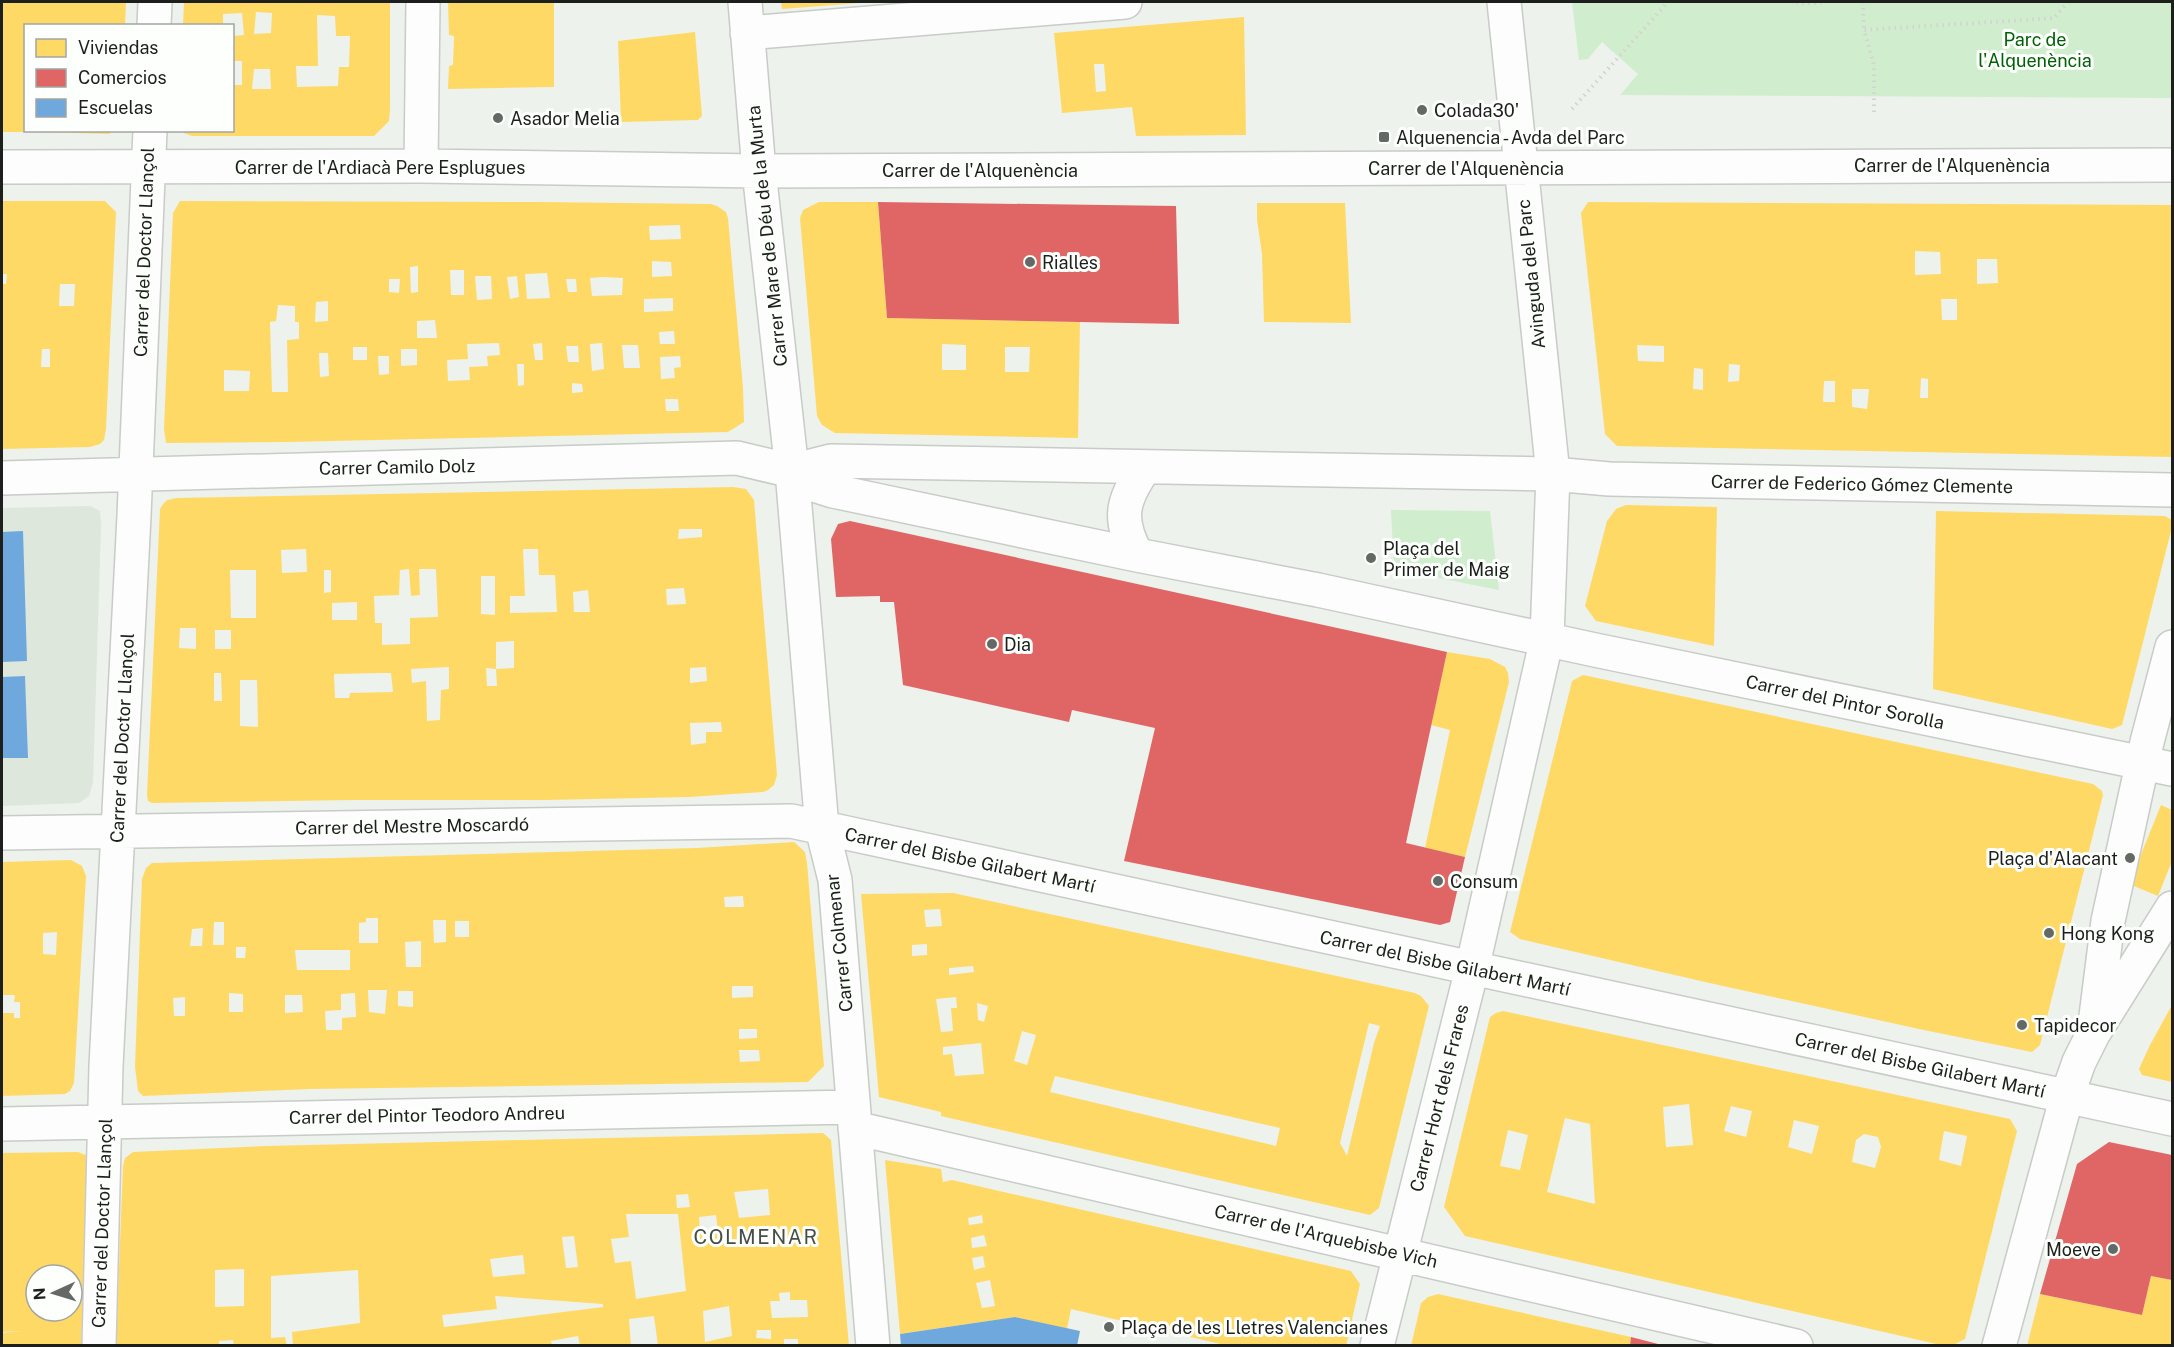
<svg xmlns="http://www.w3.org/2000/svg" width="2174" height="1347" viewBox="0 0 2174 1347" font-family="'Public Sans',sans-serif">
<style>
.built{fill:#dde7dc}
.green{fill:#d0edce}
.homes{fill:#ffd966;fill-rule:evenodd}
.shops{fill:#e06666}
.schools{fill:#6fa8dc}
.lines{fill:none;stroke-linecap:round;stroke-linejoin:round}
.minor-casing{stroke:#c8cbc7;stroke-width:36}
.path{stroke:#d3d3d2;stroke-width:4;stroke-dasharray:1.5 4.5;stroke-linecap:butt}
.minor{stroke:#fcfdfc;stroke-width:33}
.poi-dot{fill:#656965;stroke:#fdfffd;stroke-width:2}
.labels{text-anchor:middle;dominant-baseline:central;stroke-width:6;stroke-linejoin:round;paint-order:stroke}
.park-label{font-size:18px;fill:#026106;stroke:#fdfffd}
.poi-label{font-size:18px;fill:#1c1f1c;stroke:#fdfffd;text-anchor:start}
.street-label{font-size:18px;fill:#1c1f1c;stroke:#fdfffd}
.neighbourhood-label{font-size:20px;letter-spacing:1.5px;fill:#474e46;stroke:#fdfffd}
</style>
<rect width="100%" height="100%" fill="#edf2ec"/>
<path class="built" d="M 90,506 L 100,511 L 101,525 L 93,783 L 89,796 L 79,803 L 2,806 L 2,508 Z"/>
<path class="green" d="M 1572,2 L 2172,2 L 2172,98 L 1620,95 L 1638,74 L 1602,42 L 1588,59 L 1579,60 Z
M 1391,510 L 1490,511 L 1499,590 L 1394,569 Z"/>
<path class="homes" d="M 2,2 L 126,2 L 125,26 L 26,26 L 26,132 L 2,132 Z
M 184,2 L 390,2 L 390,109 L 389,121 L 374,136 L 192,136 L 184,133 L 182,130 L 232,130 L 232,85 L 242,85 L 242,61 L 232,61 L 232,36 L 244,35 L 242,13 L 223,14 L 223,26 L 183,26 ZM 256,12 L 272,13 L 271,33 L 254,34 ZM 317,15 L 335,16 L 336,36 L 350,36 L 349,67 L 339,67 L 338,86 L 297,87 L 296,66 L 318,66 ZM 254,69 L 270,69 L 271,89 L 252,89 Z
M 448,2 L 554,2 L 554,87 L 448,89 L 449,66 L 453,65 L 454,36 L 449,35 Z
M 781,2 L 860,2 L 860,3 L 782,9 Z
M 1244,17 L 1246,135 L 1136,136 L 1132,107 L 1062,113 L 1054,33 ZM 1094,64 L 1104,64 L 1106,91 L 1096,92 Z
M 695,32 L 702,116 L 698,120 L 621,122 L 618,41 Z
M 42,130 L 110,130 L 110,134 L 42,132 Z
M 2,201 L 105,201 L 116,212 L 106,429 L 104,440 L 100,444 L 90,447 L 2,449 L 2,284 L 6,284 L 7,274 L 2,274 ZM 60,284 L 75,284 L 74,306 L 59,306 ZM 42,349 L 50,349 L 50,367 L 41,367 Z
M 180,201 L 539,202 L 711,204 L 717,206 L 726,212 L 728,218 L 743,388 L 744,422 L 728,432 L 288,442 L 166,443 L 164,429 L 173,213 ZM 680,225 L 681,239 L 650,240 L 649,226 ZM 652,261 L 671,262 L 672,276 L 652,277 ZM 418,266 L 418,292 L 411,293 L 410,267 ZM 450,270 L 464,270 L 464,295 L 451,295 ZM 547,273 L 550,298 L 527,299 L 525,274 ZM 475,276 L 491,276 L 492,299 L 477,300 ZM 517,276 L 519,297 L 510,299 L 507,277 ZM 603,277 L 623,278 L 622,295 L 592,296 L 590,278 ZM 389,279 L 400,279 L 399,293 L 389,292 ZM 566,279 L 576,279 L 577,292 L 568,292 ZM 673,298 L 673,311 L 644,312 L 644,299 ZM 328,301 L 328,321 L 315,322 L 316,302 ZM 278,305 L 295,306 L 295,322 L 299,322 L 299,339 L 287,340 L 288,392 L 272,392 L 270,322 L 276,321 ZM 435,320 L 437,338 L 417,338 L 417,321 ZM 674,331 L 675,344 L 660,344 L 659,332 ZM 499,343 L 500,355 L 487,356 L 488,366 L 469,367 L 470,380 L 448,381 L 447,360 L 468,359 L 467,344 ZM 542,343 L 543,360 L 535,360 L 533,344 ZM 602,343 L 604,369 L 592,371 L 590,344 ZM 622,345 L 638,345 L 640,368 L 624,368 ZM 566,346 L 578,346 L 579,362 L 568,362 ZM 353,347 L 367,347 L 367,360 L 353,360 ZM 401,349 L 417,349 L 417,365 L 401,366 ZM 319,353 L 328,353 L 329,376 L 320,377 ZM 378,356 L 389,356 L 389,374 L 379,375 ZM 680,356 L 681,367 L 674,368 L 675,378 L 661,379 L 660,357 ZM 517,364 L 524,364 L 524,385 L 518,386 ZM 224,370 L 250,371 L 249,391 L 224,391 ZM 572,383 L 582,384 L 583,392 L 572,393 ZM 665,399 L 678,399 L 679,411 L 666,411 Z
M 819,202 L 878,202 L 887,318 L 1080,322 L 1078,438 L 835,433 L 822,425 L 817,416 L 800,218 L 803,210 ZM 942,344 L 966,345 L 966,370 L 942,370 ZM 1005,347 L 1030,347 L 1029,372 L 1005,372 Z
M 1588,202 L 2172,205 L 2172,457 L 1617,446 L 1605,434 L 1581,213 ZM 1915,251 L 1940,252 L 1941,274 L 1915,275 ZM 1977,259 L 1997,259 L 1998,283 L 1977,284 ZM 1941,299 L 1957,299 L 1957,320 L 1942,320 ZM 1637,345 L 1664,346 L 1664,362 L 1638,361 ZM 1729,364 L 1740,365 L 1739,381 L 1728,382 ZM 1694,368 L 1703,369 L 1703,390 L 1693,389 ZM 1921,378 L 1928,379 L 1928,398 L 1920,398 ZM 1824,381 L 1835,381 L 1835,402 L 1823,402 ZM 1852,389 L 1869,389 L 1867,409 L 1852,407 Z
M 1257,203 L 1345,203 L 1351,323 L 1264,322 L 1262,254 L 1257,220 Z
M 733,487 L 746,489 L 754,500 L 777,775 L 774,785 L 768,790 L 763,792 L 689,797 L 545,800 L 353,800 L 152,803 L 148,801 L 147,795 L 160,509 L 163,504 L 167,500 L 177,498 ZM 679,529 L 702,529 L 702,537 L 678,539 ZM 306,549 L 307,572 L 282,573 L 281,550 ZM 523,549 L 538,549 L 539,575 L 555,575 L 557,612 L 510,613 L 510,596 L 525,596 ZM 409,569 L 411,596 L 420,595 L 419,569 L 436,569 L 438,617 L 410,618 L 410,644 L 382,645 L 382,623 L 375,623 L 374,596 L 399,595 L 400,570 ZM 230,570 L 256,570 L 256,618 L 231,618 ZM 324,570 L 331,570 L 331,592 L 324,593 ZM 481,576 L 495,576 L 495,615 L 481,614 ZM 684,588 L 686,604 L 667,605 L 666,589 ZM 588,590 L 590,612 L 574,612 L 573,592 ZM 357,602 L 357,620 L 332,620 L 332,603 ZM 180,628 L 196,628 L 196,649 L 179,648 ZM 215,630 L 231,630 L 231,649 L 215,649 ZM 514,641 L 514,668 L 496,669 L 497,686 L 487,686 L 486,668 L 496,669 L 496,642 ZM 449,667 L 449,689 L 441,690 L 440,720 L 427,721 L 426,681 L 412,683 L 411,669 ZM 706,667 L 707,681 L 690,683 L 690,668 ZM 214,673 L 221,673 L 222,701 L 214,701 ZM 380,673 L 391,673 L 393,692 L 350,693 L 349,698 L 335,698 L 334,674 ZM 240,680 L 257,680 L 258,727 L 240,726 ZM 721,722 L 722,732 L 706,732 L 706,743 L 691,745 L 690,723 Z
M 1626,505 L 1717,507 L 1714,646 L 1596,621 L 1585,606 L 1607,521 L 1616,509 Z
M 1936,511 L 2165,516 L 2172,520 L 2172,527 L 2122,725 L 2112,729 L 1933,689 Z
M 1447,652 L 1490,659 L 1505,667 L 1508,673 L 1509,682 L 1465,857 L 1425,848 L 1450,730 L 1431,725 Z
M 1583,675 L 2093,784 L 2102,791 L 2103,795 L 2040,1045 L 2032,1052 L 1919,1029 L 1705,982 L 1520,939 L 1510,932 L 1572,681 Z
M 2161,805 L 2172,810 L 2172,861 L 2158,896 L 2129,884 Z
M 794,842 L 805,852 L 807,863 L 824,1066 L 808,1082 L 310,1089 L 143,1096 L 138,1091 L 135,1067 L 142,879 L 146,868 L 152,863 L 697,848 ZM 743,896 L 744,907 L 725,907 L 724,897 ZM 366,918 L 378,918 L 378,943 L 359,943 L 359,923 L 366,922 ZM 433,920 L 446,920 L 446,942 L 434,943 ZM 455,921 L 469,921 L 469,937 L 455,937 ZM 214,922 L 224,922 L 224,945 L 213,945 ZM 203,928 L 202,946 L 190,946 L 192,929 ZM 421,941 L 421,967 L 406,967 L 405,942 ZM 236,947 L 246,947 L 245,958 L 236,958 ZM 295,950 L 350,950 L 350,970 L 297,970 ZM 732,986 L 753,986 L 753,997 L 732,998 ZM 368,990 L 387,990 L 385,1014 L 369,1012 ZM 398,991 L 413,991 L 413,1007 L 398,1006 ZM 229,993 L 243,994 L 243,1012 L 229,1012 ZM 355,993 L 356,1017 L 342,1018 L 342,1030 L 326,1030 L 325,1011 L 341,1010 L 341,994 ZM 285,995 L 302,995 L 303,1012 L 285,1013 ZM 185,997 L 185,1016 L 174,1016 L 173,998 ZM 739,1029 L 757,1029 L 757,1038 L 739,1039 ZM 739,1050 L 759,1050 L 760,1061 L 740,1062 Z
M 71,860 L 82,866 L 86,876 L 74,1083 L 70,1091 L 65,1094 L 2,1096 L 2,1013 L 14,1013 L 14,1018 L 20,1018 L 20,1002 L 14,1002 L 15,995 L 2,995 L 2,862 ZM 57,932 L 56,955 L 43,954 L 43,933 Z
M 953,893 L 1415,993 L 1421,996 L 1429,1006 L 1379,1208 L 1370,1215 L 941,1116 L 941,1112 L 879,1097 L 861,894 ZM 940,909 L 942,926 L 926,927 L 924,910 ZM 927,944 L 927,955 L 912,956 L 912,945 ZM 973,966 L 974,972 L 949,975 L 949,968 ZM 956,997 L 957,1008 L 951,1008 L 953,1031 L 941,1032 L 936,999 ZM 977,1003 L 988,1006 L 984,1022 L 978,1020 ZM 1369,1023 L 1380,1026 L 1374,1043 L 1347,1156 L 1340,1143 ZM 1022,1031 L 1036,1035 L 1027,1065 L 1014,1061 ZM 981,1043 L 984,1074 L 955,1076 L 952,1054 L 943,1055 L 943,1047 ZM 1055,1076 L 1280,1128 L 1276,1146 L 1050,1092 Z
M 2172,1005 L 2172,1082 L 2142,1075 L 2139,1069 L 2150,1045 Z
M 1503,1011 L 2010,1119 L 2017,1131 L 1965,1339 L 1951,1346 L 1945,1346 L 1465,1236 L 1444,1207 L 1490,1017 L 1496,1013 ZM 1689,1104 L 1693,1145 L 1666,1147 L 1663,1107 ZM 1731,1106 L 1752,1111 L 1746,1137 L 1724,1131 ZM 1565,1118 L 1590,1124 L 1595,1204 L 1547,1192 ZM 1794,1120 L 1819,1126 L 1812,1154 L 1788,1147 ZM 1508,1130 L 1528,1135 L 1520,1170 L 1500,1166 ZM 1944,1131 L 1967,1136 L 1961,1166 L 1939,1160 ZM 1864,1134 L 1878,1137 L 1881,1147 L 1875,1168 L 1852,1162 L 1856,1140 Z
M 823,1133 L 831,1140 L 849,1346 L 798,1346 L 798,1339 L 784,1339 L 784,1346 L 658,1346 L 654,1316 L 629,1319 L 631,1346 L 580,1346 L 578,1336 L 551,1341 L 552,1346 L 293,1346 L 292,1332 L 360,1323 L 358,1270 L 271,1276 L 271,1338 L 285,1337 L 287,1346 L 234,1346 L 233,1340 L 219,1341 L 219,1346 L 187,1346 L 187,1344 L 177,1346 L 116,1346 L 123,1166 L 125,1158 L 133,1152 L 266,1146 ZM 768,1189 L 770,1215 L 739,1218 L 734,1192 ZM 688,1194 L 690,1207 L 677,1208 L 676,1195 ZM 626,1214 L 678,1214 L 686,1291 L 636,1299 L 631,1261 L 615,1263 L 611,1239 L 629,1237 ZM 716,1215 L 718,1232 L 700,1233 L 699,1217 ZM 757,1235 L 759,1245 L 747,1246 L 745,1236 ZM 574,1236 L 578,1267 L 566,1268 L 562,1237 ZM 523,1255 L 525,1274 L 493,1277 L 490,1259 ZM 244,1269 L 244,1306 L 215,1307 L 215,1270 ZM 790,1292 L 790,1300 L 807,1300 L 808,1317 L 772,1318 L 770,1301 L 780,1301 L 779,1293 ZM 495,1296 L 603,1304 L 603,1307 L 444,1327 L 442,1315 L 497,1309 ZM 729,1306 L 732,1336 L 705,1342 L 703,1311 ZM 757,1330 L 771,1330 L 771,1339 L 756,1338 Z
M 78,1152 L 86,1155 L 88,1161 L 81,1346 L 2,1346 L 2,1333 L 21,1331 L 2,1332 L 2,1153 ZM 36,1275 L 72,1275 L 72,1311 L 36,1311 Z
M 885,1160 L 941,1169 L 943,1182 L 952,1180 L 999,1191 L 1351,1271 L 1360,1284 L 1346,1346 L 1229,1346 L 1071,1309 L 1067,1329 L 1015,1317 L 900,1334 ZM 982,1215 L 983,1223 L 969,1225 L 968,1218 ZM 984,1235 L 987,1246 L 972,1248 L 971,1238 ZM 983,1256 L 985,1267 L 974,1270 L 972,1258 ZM 990,1280 L 995,1306 L 982,1308 L 976,1283 Z
M 2151,1276 L 2172,1280 L 2172,1346 L 2027,1346 L 2040,1294 L 2142,1315 Z
M 1438,1294 L 1631,1337 L 1630,1346 L 1411,1346 L 1421,1303 L 1428,1297 Z"/>
<path class="shops" d="M 878,202 L 1176,206 L 1179,324 L 887,318 Z
M 850,521 L 1447,652 L 1406,843 L 1465,857 L 1450,922 L 1440,925 L 1124,861 L 1155,728 L 1072,710 L 1069,722 L 903,685 L 894,602 L 880,602 L 880,596 L 836,597 L 831,539 L 838,524 Z
M 2109,1142 L 2172,1155 L 2172,1280 L 2151,1276 L 2142,1315 L 2040,1294 L 2077,1164 Z
M 1631,1337 L 1662,1345 L 1662,1346 L 1630,1346 Z"/>
<path class="schools" d="M 23,531 L 27,661 L 2,662 L 2,532 Z
M 25,676 L 28,758 L 2,758 L 2,677 Z
M 1015,1317 L 1080,1331 L 1077,1346 L 901,1346 L 900,1334 Z"/>
<g class="lines">
<g class="minor-casing">
<path id="minor" d="M 745,2 L 759,171 L 792,471 L 822,828 L 835,880 L 873,1346
M 154,26 L 155,2
M 747,33 L 1125,2
M 421,166 L 423,2
M 2,167 L 421,166 L 759,171 L 2172,165
M 792,471 L 831,461 L 1553,474 L 1609,479 L 2172,490
M 2,478 L 737,458 L 792,471 L 814,485 L 833,491 L 1137,555 L 1318,590 L 1595,650 L 2172,769
M 1137,555 C 1117,519 1122,500 1145,467
M 2,833 L 791,821 L 2172,1119
M 2095,1024 L 2108,921 L 2147,742 L 2172,647
M 2,1124 L 853,1107
M 855,1128 L 1796,1346
M 99,1346 L 106,1066 L 134,516 L 150,130
M 1377,1346 L 1472,969 L 1547,638 L 1553,474 L 1504,2
M 1999,1346 L 2067,1096 L 2079,1062 L 2093,1034 L 2172,908"/>
</g>
<path class="path" d="M 1797,2 L 1799,4 L 1824,2
M 1863,2 L 1864,30
M 1572,109 L 1668,2
M 1874,112 L 1874,65 L 1864,30 L 2054,18 L 2068,2"/>
<use href="#minor" class="minor"/>
</g>
<g class="poi-dot">
<circle cx="1422" cy="110" r="6"/>
<circle cx="498" cy="118" r="6"/>
<rect x="1378" y="131" width="12" height="12" rx="3"/>
<circle cx="1030" cy="262" r="6"/>
<circle cx="1371" cy="558" r="6"/>
<circle cx="992" cy="644" r="6"/>
<circle cx="2130" cy="858" r="6"/>
<circle cx="1438" cy="881" r="6"/>
<circle cx="2049" cy="933" r="6"/>
<circle cx="2022" cy="1025" r="6"/>
<circle cx="2113" cy="1249" r="6"/>
<circle cx="1109" cy="1327" r="6"/>
</g>
<g class="labels">
<g class="park-label">
<text x="2035" y="39">Parc de<tspan x="2035" dy="21">l'Alquenència</tspan></text>
</g>
<g class="poi-label">
<text x="1434" y="110">Colada30'</text>
<text x="510" y="118">Asador Melia</text>
<text x="1396" y="137">Alquenencia - Avda del Parc</text>
<text x="1042" y="262">Rialles</text>
<text x="1383" y="548">Plaça del<tspan x="1383" dy="21">Primer de Maig</tspan></text>
<text x="1004" y="644">Dia</text>
<text x="2118" y="858" text-anchor="end">Plaça d'Alacant</text>
<text x="1450" y="881">Consum</text>
<text x="2061" y="933">Hong Kong</text>
<text x="2034" y="1025">Tapidecor</text>
<text x="2101" y="1249" text-anchor="end">Moeve</text>
<text x="1121" y="1327">Plaça de les Lletres Valencianes</text>
</g>
<g class="street-label">
<text x="1952" y="165">Carrer de l'Alquenència</text>
<text x="380" y="167">Carrer de l'Ardiacà Pere Esplugues</text>
<text x="1466" y="168">Carrer de l'Alquenència</text>
<text x="980" y="170">Carrer de l'Alquenència</text>
<text transform="translate(767 236) rotate(-96)">Carrer Mare de Déu de la Murta</text>
<text transform="translate(144 252) rotate(-88)">Carrer del Doctor Llançol</text>
<text transform="translate(1531 274) rotate(-96)">Avinguda del Parc</text>
<text transform="translate(397 467) rotate(-1)">Carrer Camilo Dolz</text>
<text transform="translate(1862 484) rotate(1)">Carrer de Federico Gómez Clemente</text>
<text transform="translate(1845 702) rotate(12)">Carrer del Pintor Sorolla</text>
<text transform="translate(122 738) rotate(-87)">Carrer del Doctor Llançol</text>
<text transform="translate(412 826) rotate(-1)">Carrer del Mestre Moscardó</text>
<text transform="translate(970 860) rotate(12)">Carrer del Bisbe Gilabert Martí</text>
<text transform="translate(839 943) rotate(-96)">Carrer Colmenar</text>
<text transform="translate(1445 963) rotate(12)">Carrer del Bisbe Gilabert Martí</text>
<text transform="translate(1920 1065) rotate(12)">Carrer del Bisbe Gilabert Martí</text>
<text transform="translate(1439 1098) rotate(-76)">Carrer Hort dels Frares</text>
<text transform="translate(427 1115) rotate(-1)">Carrer del Pintor Teodoro Andreu</text>
<text transform="translate(102 1223) rotate(-88)">Carrer del Doctor Llançol</text>
<text transform="translate(1326 1236) rotate(13)">Carrer de l'Arquebisbe Vich</text>
</g>
<g class="neighbourhood-label">
<text x="756" y="1237">COLMENAR</text>
</g>
</g>
<rect width="2174" height="1347" fill="none" stroke="#1c1f1c" stroke-width="6"/>
<rect x="24" y="24" width="210" height="108" fill="#fdfffd" stroke="#a3a5a3" stroke-width="1.5"/>
<rect x="36" y="39" width="30" height="18" fill="#ffd966" stroke="#a3a5a3" stroke-width="1.5"/>
<text x="78" y="54" font-size="18" fill="#1c1f1c">Viviendas</text>
<rect x="36" y="69" width="30" height="18" fill="#e06666" stroke="#a3a5a3" stroke-width="1.5"/>
<text x="78" y="84" font-size="18" fill="#1c1f1c">Comercios</text>
<rect x="36" y="99" width="30" height="18" fill="#6fa8dc" stroke="#a3a5a3" stroke-width="1.5"/>
<text x="78" y="114" font-size="18" fill="#1c1f1c">Escuelas</text>
<g transform="translate(54 1293) rotate(266)"><circle r="28" fill="#fdfffd" stroke="#a3a5a3" stroke-width="1.5"/>
<path d="M0-4.5L10 22L0 15L-10 22Z" fill="#656965"/>
<text y="-9" font-size="16" font-weight="bold" text-anchor="middle" fill="#1c1f1c">N</text>
</g>
</svg>
